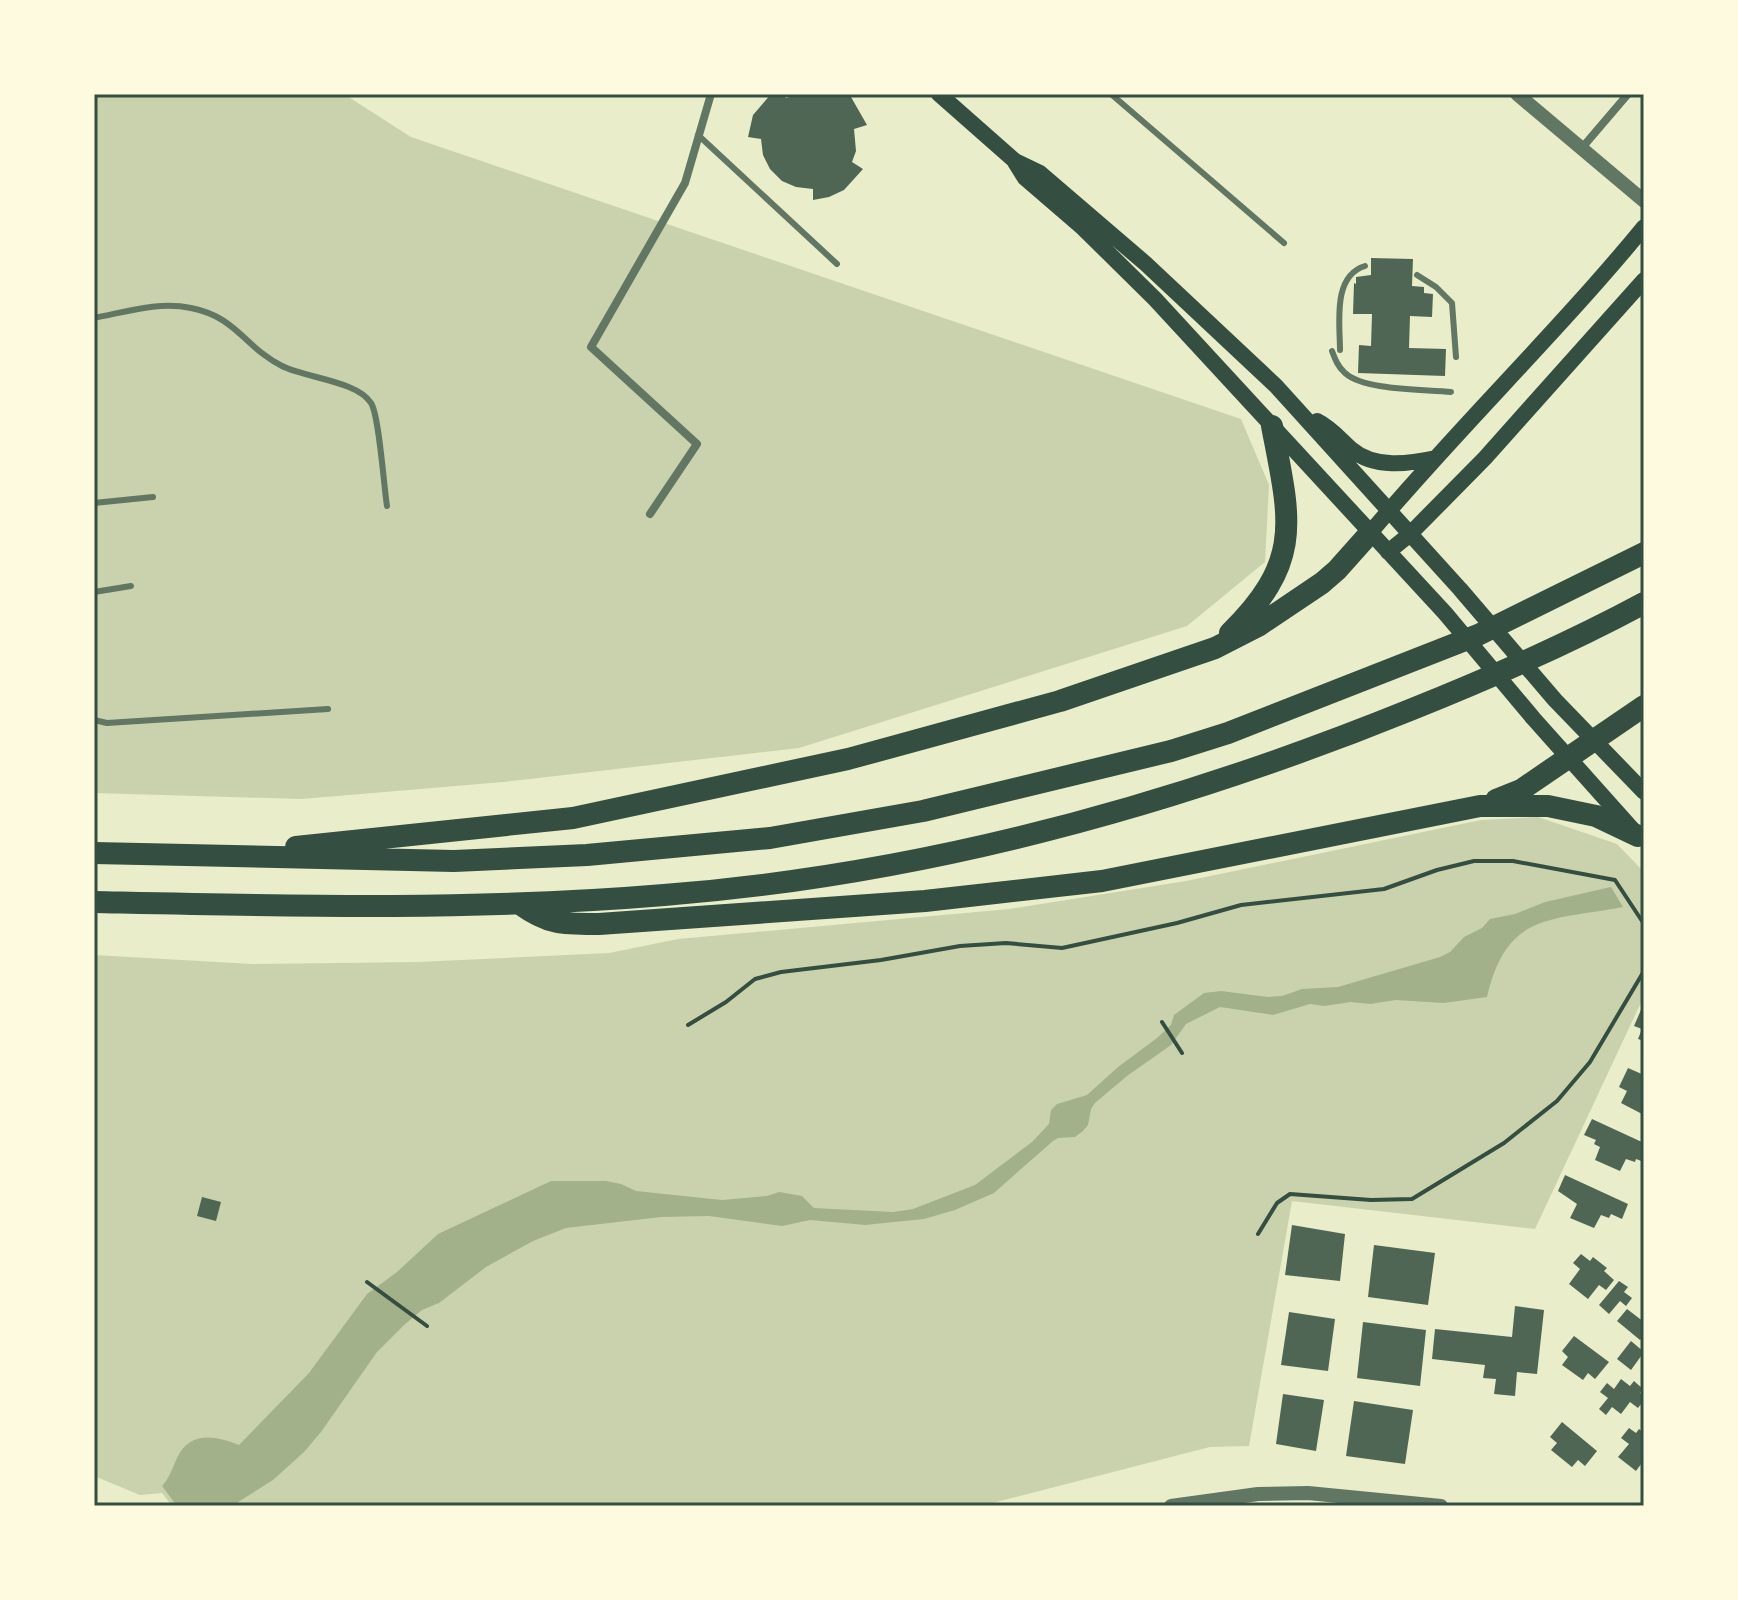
<svg xmlns="http://www.w3.org/2000/svg" width="1738" height="1600" viewBox="0 0 1738 1600" font-family="'Sofia Sans Condensed',sans-serif">
<style>
.green{fill:#cad2ad}
.water{fill:#a3b18a}
.building{fill:#4f6655}
.lines{fill:none;stroke-linecap:round;stroke-linejoin:round}
.path{stroke:#344e41;stroke-width:4}
.service{stroke:#617663;stroke-width:6}
.minor{stroke:#617663;stroke-width:8}
.tertiary{stroke:#617663;stroke-width:14}
.secondary{stroke:#344e41;stroke-width:16}
.motorway{stroke:#344e41;stroke-width:22}
.neatline{fill:none;stroke:#344e41;stroke-width:3}
</style>
<rect width="100%" height="100%" fill="#e9edc9"/>
<path class="green" d="M 94,94 L 344,94 L 411,137 L 1241,419 L 1269,485 L 1265,562 L 1187,626 L 799,748 L 503,782 L 302,799 L 94,793 Z
M 1538,817 L 1617,844 L 1644,872 L 1644,996 L 1535,1229 L 1292,1201 L 1249,1446 L 1210,1447 L 981,1506 L 172,1506 L 162,1493 L 140,1495 L 94,1476 L 94,955 L 252,964 L 418,962 L 609,953 L 678,939 L 1009,909 L 1186,881 L 1481,820 Z"/>
<path class="water" d="M 1611,887 L 1623,907 C 1550,921 1507,912 1487,997 L 1444,1003 L 1396,1000 L 1370,1004 L 1351,1002 L 1324,1006 L 1310,1004 L 1273,1015 L 1220,1007 L 1186,1024 L 1171,1045 L 1127,1076 L 1095,1103 L 1091,1109 L 1088,1125 L 1083,1131 L 1075,1137 L 1058,1138 L 1053,1141 L 994,1193 L 955,1210 L 924,1219 L 865,1225 L 810,1220 L 782,1226 L 709,1216 L 661,1217 L 566,1228 L 533,1241 L 486,1267 L 439,1303 L 422,1310 L 404,1325 L 377,1352 L 321,1432 L 304,1452 L 273,1480 L 232,1506 L 177,1506 L 162,1486 C 170,1477 172,1469 177,1458 C 190,1430 216,1436 239,1445 L 309,1373 L 367,1294 L 397,1272 L 438,1234 L 551,1181 L 606,1181 L 621,1184 L 636,1191 L 722,1200 L 767,1196 L 779,1192 L 802,1196 L 814,1208 L 893,1212 L 913,1209 L 975,1185 L 1032,1142 L 1049,1124 L 1051,1110 L 1057,1104 L 1087,1095 L 1118,1067 L 1157,1038 L 1171,1025 L 1174,1015 L 1204,993 L 1221,991 L 1268,997 L 1282,996 L 1302,989 L 1338,987 L 1440,957 L 1450,952 L 1464,937 L 1482,928 L 1490,919 L 1515,914 L 1545,902 Z"/>
<path class="building" d="M 771,94 L 781,94 L 786,98 L 802,94 L 847,94 L 851,97 L 867,125 L 854,129 L 856,151 L 852,162 L 863,169 L 844,190 L 829,197 L 813,200 L 813,189 L 796,187 L 782,181 L 770,169 L 763,155 L 761,139 L 748,137 L 753,115 Z
M 1371,258 L 1413,259 L 1412,286 L 1424,287 L 1424,293 L 1433,294 L 1432,317 L 1410,316 L 1409,348 L 1446,349 L 1445,376 L 1358,373 L 1359,345 L 1371,346 L 1372,314 L 1353,314 L 1354,283 L 1356,284 L 1356,277 L 1371,275 Z
M 1644,1003 L 1644,1041 L 1638,1039 L 1642,1029 L 1634,1026 Z
M 1628,1068 L 1644,1075 L 1644,1115 L 1621,1103 L 1627,1091 L 1619,1087 Z
M 1592,1119 L 1644,1143 L 1644,1162 L 1636,1159 L 1635,1162 L 1626,1159 L 1620,1171 L 1595,1160 L 1600,1147 L 1594,1144 L 1596,1140 L 1584,1135 Z
M 1565,1175 L 1628,1204 L 1622,1219 L 1611,1214 L 1609,1218 L 1601,1215 L 1594,1228 L 1570,1218 L 1577,1204 L 1558,1191 Z
M 202,1197 L 221,1202 L 216,1221 L 197,1216 Z
M 1292,1225 L 1345,1234 L 1340,1281 L 1285,1275 Z
M 1374,1245 L 1435,1253 L 1428,1305 L 1368,1297 Z
M 1581,1254 L 1590,1261 L 1593,1257 L 1607,1268 L 1604,1271 L 1614,1280 L 1606,1290 L 1599,1285 L 1588,1299 L 1569,1284 L 1580,1269 L 1573,1263 Z
M 1619,1281 L 1628,1287 L 1624,1292 L 1632,1298 L 1626,1306 L 1620,1301 L 1609,1314 L 1599,1305 Z
M 1515,1306 L 1544,1310 L 1537,1374 L 1517,1372 L 1515,1396 L 1494,1394 L 1496,1379 L 1483,1378 L 1485,1365 L 1432,1359 L 1435,1329 L 1512,1337 Z
M 1627,1309 L 1644,1322 L 1644,1336 L 1640,1340 L 1617,1321 Z
M 1289,1312 L 1335,1319 L 1328,1371 L 1281,1365 Z
M 1363,1322 L 1426,1330 L 1420,1386 L 1357,1378 Z
M 1574,1336 L 1609,1362 L 1595,1379 L 1588,1373 L 1583,1380 L 1562,1365 L 1568,1357 L 1562,1351 Z
M 1631,1341 L 1644,1352 L 1631,1370 L 1617,1359 Z
M 1621,1379 L 1630,1386 L 1634,1381 L 1643,1389 L 1640,1393 L 1644,1396 L 1644,1400 L 1638,1408 L 1630,1402 L 1621,1414 L 1612,1407 L 1606,1415 L 1599,1409 L 1608,1398 L 1600,1392 L 1607,1383 L 1614,1389 Z
M 1283,1394 L 1324,1400 L 1316,1451 L 1276,1444 Z
M 1354,1401 L 1413,1410 L 1405,1464 L 1346,1456 Z
M 1562,1422 L 1597,1451 L 1585,1466 L 1578,1460 L 1572,1467 L 1551,1450 L 1557,1443 L 1550,1437 Z
M 1629,1428 L 1636,1433 L 1639,1429 L 1644,1433 L 1644,1460 L 1636,1471 L 1618,1457 L 1629,1444 L 1621,1438 Z"/>
<g class="lines">
<path class="path" d="M 1162,1022 L 1182,1053
M 688,1025 L 726,1002 L 755,979 L 781,972 L 881,960 L 960,946 L 1006,943 L 1062,948 L 1177,923 L 1241,905 L 1384,889 L 1437,870 L 1474,861 L 1513,861 L 1615,880 L 1644,924
M 1258,1234 L 1277,1203 L 1290,1194 L 1371,1200 L 1412,1199 L 1504,1143 L 1557,1101 L 1590,1062 L 1644,971
M 367,1282 L 427,1326"/>
<path class="service" d="M 1111,94 L 1284,243
M 698,135 L 837,264
M 1417,275 L 1436,287 L 1452,303 L 1456,357
M 94,318 C 126,312 158,301 191,308 C 237,317 244,347 282,366 C 306,378 357,381 371,403 C 379,414 384,488 387,506
M 1340,350 C 1340,324 1332,276 1365,266
M 1332,351 C 1335,359 1338,367 1345,373 C 1365,391 1424,389 1451,392
M 94,503 L 153,497
M 94,592 L 131,586
M 94,720 L 107,723 L 328,709"/>
<path class="minor" d="M 1581,149 L 1628,94
M 650,514 L 697,444 L 591,347 L 685,183 L 711,94"/>
<path class="tertiary" d="M 1517,94 L 1644,201
M 1171,1506 L 1258,1494 L 1308,1493 L 1441,1506"/>
<path class="secondary" d="M 939,94 L 1015,161 L 1040,173 L 1146,264 L 1276,386 L 1460,589 L 1555,700 L 1644,792
M 1015,162 L 1025,178 L 1083,228 L 1155,299 L 1445,613 L 1533,718 L 1634,831
M 1317,421 C 1331,428 1340,439 1351,449 C 1374,469 1409,464 1436,458
M 1370,533 C 1458,428 1557,333 1644,227
M 1388,552 L 1409,535 L 1485,458 L 1644,280"/>
<path class="motorway" d="M 1230,633 C 1304,560 1290,520 1272,426
M 1496,800 L 1521,790 L 1644,706
M 296,847 L 573,818 L 848,759 L 1060,701 L 1215,648 L 1258,626 L 1322,583 L 1337,570 L 1370,533
M 94,853 L 454,861 L 587,855 L 770,838 L 923,811 L 1171,751 L 1228,733 L 1478,635 L 1644,553
M 94,902 C 285,906 474,911 664,895 C 920,875 1173,806 1410,710 C 1490,678 1568,644 1644,603
M 520,904 C 549,925 564,924 599,924 L 925,901 L 1102,881 L 1480,806 L 1548,806 L 1596,816 L 1638,836"/>
</g>
<rect width="1738" height="1600" fill="none" stroke="#fefae0" stroke-width="192"/>
<rect x="96" y="96" width="1546" height="1408" class="neatline"/>
</svg>
